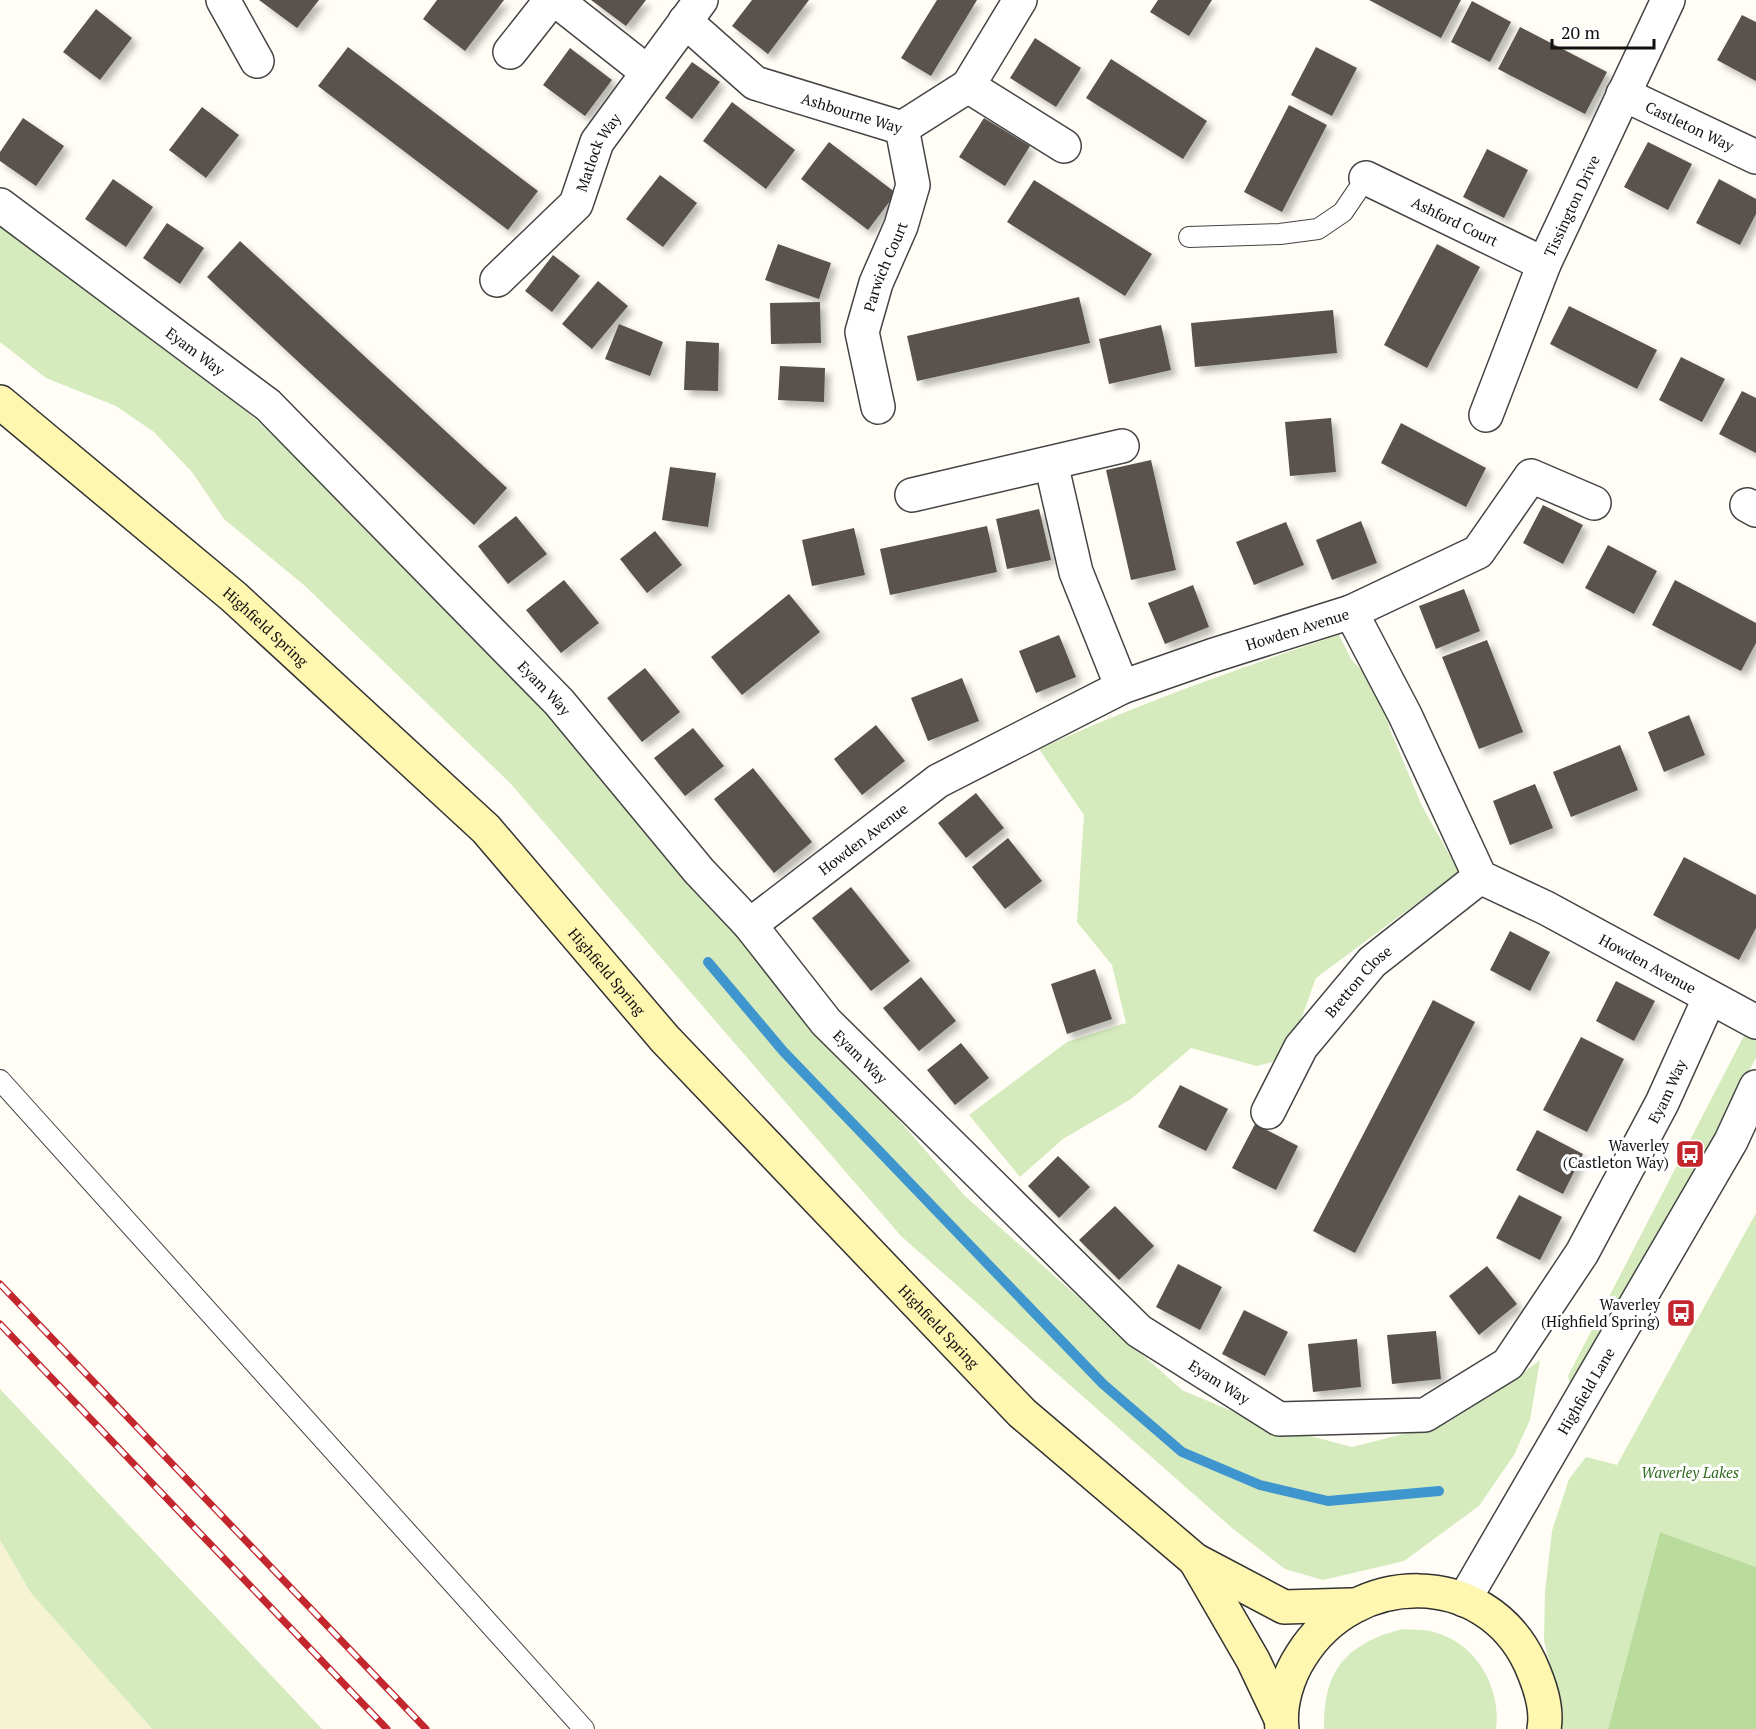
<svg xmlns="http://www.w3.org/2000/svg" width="1756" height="1729" viewBox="0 0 1756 1729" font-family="'PT Serif',serif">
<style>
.farmland{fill:#f6f3d4}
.green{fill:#d5ebbd}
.forest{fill:#b9dc9c}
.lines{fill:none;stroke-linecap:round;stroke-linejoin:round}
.stream{stroke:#3f96cf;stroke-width:10}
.building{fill:#5a524d;filter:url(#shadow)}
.lane-casing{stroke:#444;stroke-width:22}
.street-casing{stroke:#444;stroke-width:36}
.secondary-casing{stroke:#333;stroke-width:36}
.lane{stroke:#fff;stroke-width:20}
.street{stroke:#fff;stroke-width:33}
.secondary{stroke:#fff6b0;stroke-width:33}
.rail-casing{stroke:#c4262e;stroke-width:7}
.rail{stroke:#fff;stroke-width:4.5;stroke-dasharray:14;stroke-linecap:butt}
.labels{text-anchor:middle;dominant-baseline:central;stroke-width:6;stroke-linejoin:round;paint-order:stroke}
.street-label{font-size:15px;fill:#111;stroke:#fff}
.poi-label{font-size:15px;fill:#111;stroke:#fff;text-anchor:end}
.park-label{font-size:15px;font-style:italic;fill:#2f6b1f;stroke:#fff}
</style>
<defs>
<filter id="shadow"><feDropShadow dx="5.5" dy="5.5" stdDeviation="3" flood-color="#0004"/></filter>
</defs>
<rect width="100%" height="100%" fill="#fffdf5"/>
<path class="farmland" d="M 0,1540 L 31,1593 L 152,1729 L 0,1729 Z"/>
<path class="green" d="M 0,216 L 163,332 L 442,595 L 581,738 L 772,974 L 965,1196 L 1182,1390 L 1258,1422 L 1352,1447 L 1447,1423 L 1505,1386 L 1540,1360 L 1530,1420 L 1514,1455 L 1479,1506 L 1404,1561 L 1323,1580 L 1285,1569 L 1232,1528 L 901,1236 L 510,783 L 305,586 L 224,519 L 192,472 L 154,432 L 116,406 L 46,378 L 0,342 Z
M 1339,635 L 1351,659 L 1377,687 L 1391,732 L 1422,806 L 1459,872 L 1316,978 L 1287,1058 L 1257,1066 L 1191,1048 L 1131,1099 L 1063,1139 L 1020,1177 L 969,1115 L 1067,1042 L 1126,1023 L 1112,965 L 1077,922 L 1084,815 L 1039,749 C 1137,704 1237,669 1339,635 Z
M 1749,1026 L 1756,1039 L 1756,1058 L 1573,1394 L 1568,1376 Z
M 1756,1213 L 1756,1567 L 1660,1532 L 1608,1729 L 1558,1729 L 1555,1684 L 1544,1641 L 1545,1592 L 1552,1531 L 1569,1479 L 1586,1457 L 1617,1465 Z
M 0,1389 L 322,1729 L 152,1729 L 31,1593 L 0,1540 Z
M 1402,1629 C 1411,1630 1421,1629 1430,1631 C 1474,1640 1502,1686 1496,1729 L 1324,1729 C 1323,1670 1346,1644 1402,1629 Z"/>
<path class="forest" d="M 1660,1532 L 1756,1567 L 1756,1729 L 1608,1729 Z"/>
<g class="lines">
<path class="stream" d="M 708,962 L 783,1051 L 1103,1384 L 1182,1452 L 1260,1485 L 1328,1501 L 1439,1491"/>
</g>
<path class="building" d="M 259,0 L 319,0 L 297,28 Z
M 437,0 L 504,0 L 465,51 L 423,19 Z
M 591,0 L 646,0 L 626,26 Z
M 752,0 L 809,0 L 768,54 L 732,26 Z
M 937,0 L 977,0 L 931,76 L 901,58 Z
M 1158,0 L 1212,0 L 1189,36 L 1150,12 Z
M 1369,0 L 1461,0 L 1441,38 Z
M 1472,1 L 1511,22 L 1490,62 L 1451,42 Z
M 96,9 L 132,38 L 100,80 L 63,52 Z
M 1742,15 L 1756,22 L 1756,81 L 1717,60 Z
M 1520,27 L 1607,72 L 1585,114 L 1498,69 Z
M 1035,38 L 1081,68 L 1056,107 L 1010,78 Z
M 348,47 L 538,191 L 508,230 L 318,86 Z
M 1316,47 L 1357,68 L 1332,116 L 1291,95 Z
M 570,48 L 612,80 L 585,116 L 543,85 Z
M 1111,59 L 1207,121 L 1183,159 L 1086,98 Z
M 692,62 L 720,82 L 692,119 L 665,98 Z
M 732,102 L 795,150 L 766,189 L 703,141 Z
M 1289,105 L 1327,125 L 1282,212 L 1244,192 Z
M 202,107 L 239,135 L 206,178 L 169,150 Z
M 23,118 L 64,146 L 36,186 L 0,161 L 0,152 Z
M 984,118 L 1030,146 L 1005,186 L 959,157 Z
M 829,142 L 896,193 L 868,230 L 801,179 Z
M 1648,142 L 1692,164 L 1668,210 L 1624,187 Z
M 1487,149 L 1528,170 L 1504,218 L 1463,197 Z
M 660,175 L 697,203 L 663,247 L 626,219 Z
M 113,179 L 153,207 L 126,247 L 85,219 Z
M 1719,179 L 1756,199 L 1756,214 L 1740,245 L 1696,223 Z
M 1034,180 L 1152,254 L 1125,296 L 1007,222 Z
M 167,223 L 204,248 L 180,284 L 143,258 Z
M 240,241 L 507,488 L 474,525 L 207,277 Z
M 778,244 L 831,263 L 819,299 L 765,280 Z
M 1437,244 L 1480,267 L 1427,368 L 1384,345 Z
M 553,255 L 580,276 L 552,312 L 525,291 Z
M 598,281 L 628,306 L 592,349 L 562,324 Z
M 1079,297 L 1090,343 L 917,381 L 907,336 Z
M 820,302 L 821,343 L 771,344 L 770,303 Z
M 1569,306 L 1657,350 L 1637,389 L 1550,344 Z
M 1333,310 L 1337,353 L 1195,367 L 1191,323 Z
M 619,324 L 663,342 L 650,376 L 605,359 Z
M 1161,325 L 1171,370 L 1109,384 L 1099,339 Z
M 686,341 L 719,343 L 718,391 L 684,390 Z
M 1681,357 L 1725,379 L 1702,422 L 1659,400 Z
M 780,366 L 825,368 L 824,402 L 778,400 Z
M 1742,391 L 1756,398 L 1756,453 L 1719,434 Z
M 1331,418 L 1336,472 L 1290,476 L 1285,422 Z
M 1401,423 L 1486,468 L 1466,507 L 1381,463 Z
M 1151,460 L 1176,570 L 1131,580 L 1106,470 Z
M 670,467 L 716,473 L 708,527 L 662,520 Z
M 1543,505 L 1583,525 L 1563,564 L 1523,543 Z
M 1039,509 L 1051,560 L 1007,569 L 996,519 Z
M 516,516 L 547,554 L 508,584 L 478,546 Z
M 1361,521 L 1377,563 L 1332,580 L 1316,540 Z
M 1286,522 L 1304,565 L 1254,585 L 1236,542 Z
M 987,526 L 997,572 L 890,595 L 880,549 Z
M 854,528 L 865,575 L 812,586 L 802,540 Z
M 655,531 L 682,565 L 647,593 L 620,559 Z
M 1608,545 L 1657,571 L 1634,614 L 1585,588 Z
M 564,580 L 599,623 L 561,653 L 526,610 Z
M 1675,580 L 1756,623 L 1756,643 L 1741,671 L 1652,625 Z
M 1193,585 L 1209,627 L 1165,644 L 1148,603 Z
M 1464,589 L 1480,631 L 1436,649 L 1419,606 Z
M 789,594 L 820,632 L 742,695 L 711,657 Z
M 1059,635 L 1076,677 L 1036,693 L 1019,651 Z
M 1487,640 L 1523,732 L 1479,749 L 1442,657 Z
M 645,668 L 680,712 L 642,742 L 607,698 Z
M 962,678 L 979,721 L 928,741 L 911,698 Z
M 1689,715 L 1705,755 L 1664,772 L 1648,732 Z
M 876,725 L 905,761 L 862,795 L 834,759 Z
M 693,728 L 724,766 L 685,796 L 654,758 Z
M 1620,745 L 1638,790 L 1571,817 L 1553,772 Z
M 753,768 L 812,842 L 774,873 L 714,799 Z
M 1535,784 L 1553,828 L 1510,845 L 1493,801 Z
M 976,793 L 1004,828 L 966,858 L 938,823 Z
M 1008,838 L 1042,881 L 1005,909 L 972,867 Z
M 1684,857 L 1756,895 L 1756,928 L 1739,960 L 1653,915 Z
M 851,887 L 910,961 L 871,991 L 812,918 Z
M 1510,931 L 1550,952 L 1530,991 L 1490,970 Z
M 1095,969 L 1112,1019 L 1067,1034 L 1051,984 Z
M 921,977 L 956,1021 L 919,1051 L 883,1008 Z
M 1616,981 L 1655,1001 L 1634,1041 L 1596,1021 Z
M 1433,1000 L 1475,1022 L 1355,1253 L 1313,1231 Z
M 1581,1037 L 1624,1059 L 1587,1132 L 1543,1110 Z
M 961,1043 L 989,1078 L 955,1105 L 927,1070 Z
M 1180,1085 L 1228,1109 L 1206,1151 L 1158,1127 Z
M 1255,1124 L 1298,1146 L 1276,1190 L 1232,1168 Z
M 1537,1130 L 1583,1154 L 1563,1194 L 1516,1170 Z
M 1058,1156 L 1090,1187 L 1059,1218 L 1028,1186 Z
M 1519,1195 L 1562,1217 L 1540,1260 L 1496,1238 Z
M 1115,1206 L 1154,1246 L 1119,1280 L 1079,1240 Z
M 1178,1264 L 1222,1287 L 1200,1330 L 1156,1307 Z
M 1487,1266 L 1517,1304 L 1479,1335 L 1449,1296 Z
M 1244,1310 L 1288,1332 L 1265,1376 L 1222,1354 Z
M 1436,1331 L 1441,1379 L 1392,1384 L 1387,1335 Z
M 1357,1339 L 1361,1387 L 1313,1392 L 1308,1344 Z"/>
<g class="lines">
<g class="lane-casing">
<path id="lane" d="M 1189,237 L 1280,234 L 1318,229 L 1343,212 L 1366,178
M 0,1080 L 584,1729"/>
</g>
<g class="street-casing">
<g id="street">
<path d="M 223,0 L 257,61"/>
<path d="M 556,0 L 646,71"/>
<path id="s1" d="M 685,21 L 755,83 L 902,128 L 968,86 L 1020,0"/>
<path d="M 510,52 L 551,0"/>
<path d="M 968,86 L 1064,146"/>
<path id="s2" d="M 1623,94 L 1756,157"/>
<path id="s3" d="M 1366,178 L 1544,264"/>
<path id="s4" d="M 0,205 L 268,405 L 559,702 L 699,871 L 750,925 L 826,1022 L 1139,1331 L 1279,1419 L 1425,1415 L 1508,1364 L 1582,1253 L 1662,1103 L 1709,999"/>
<path id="s5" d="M 497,280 L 576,204 L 597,142 L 701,0"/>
<path id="s6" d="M 878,407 L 862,332 L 876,283 L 901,226 L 913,185 L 902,128"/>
<path id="s7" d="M 1486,415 L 1544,264 L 1668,0"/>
<path d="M 1051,463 L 1076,572 L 1122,687"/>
<path d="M 912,495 L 1122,446"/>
<path d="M 1747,505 L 1756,510"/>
<path d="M 1351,612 L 1478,552 L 1531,476 L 1594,503"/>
<path id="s8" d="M 750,925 L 938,781 L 1122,687 L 1211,656 L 1351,612 L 1405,715 L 1480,877 L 1546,908 L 1756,1022"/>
<path id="s9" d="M 1268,1112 L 1301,1047 L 1372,962 L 1480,877"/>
<path id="s10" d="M 1464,1600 L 1731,1141 L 1756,1087"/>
</g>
</g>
<g class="secondary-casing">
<g id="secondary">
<path id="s11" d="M 0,402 L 234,597 L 486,829 L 665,1039 L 1022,1413 L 1195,1560 L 1284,1607 L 1351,1605"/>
<path d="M 1195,1560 L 1253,1660 L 1281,1719"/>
<path d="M 1282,1729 C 1279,1704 1288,1676 1301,1656 C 1355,1569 1485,1567 1530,1663 C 1539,1683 1548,1707 1544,1729"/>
</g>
</g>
<use href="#lane" class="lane"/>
<use href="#street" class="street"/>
<use href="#secondary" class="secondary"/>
<g class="rail-casing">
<path id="rail" d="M 0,1284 L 426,1729
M 0,1324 L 387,1729"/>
</g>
<use href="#rail" class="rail"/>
</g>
<defs>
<g id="bus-square" transform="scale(1.5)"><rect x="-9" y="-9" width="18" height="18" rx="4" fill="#c4262e" stroke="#fff"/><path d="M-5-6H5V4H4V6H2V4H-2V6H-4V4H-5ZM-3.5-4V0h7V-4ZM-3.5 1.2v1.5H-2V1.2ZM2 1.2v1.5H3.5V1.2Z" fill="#fff"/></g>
</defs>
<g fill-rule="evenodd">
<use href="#bus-square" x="1690" y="1154"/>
<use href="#bus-square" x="1681" y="1313"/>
</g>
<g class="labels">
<g class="street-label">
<text stroke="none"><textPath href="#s1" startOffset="195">Ashbourne Way</textPath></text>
<text stroke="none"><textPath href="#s2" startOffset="74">Castleton Way</textPath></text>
<text stroke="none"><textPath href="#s5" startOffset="166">Matlock Way</textPath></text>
<text stroke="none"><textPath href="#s7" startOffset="226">Tissington Drive</textPath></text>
<text stroke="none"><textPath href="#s3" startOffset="99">Ashford Court</textPath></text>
<text stroke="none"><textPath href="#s6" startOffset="146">Parwich Court</textPath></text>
<text stroke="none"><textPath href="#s4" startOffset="244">Eyam Way</textPath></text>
<text stroke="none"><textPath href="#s11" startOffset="348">Highfield Spring</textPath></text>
<text stroke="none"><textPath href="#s8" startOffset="628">Howden Avenue</textPath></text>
<text stroke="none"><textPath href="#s4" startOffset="730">Eyam Way</textPath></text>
<text stroke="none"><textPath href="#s8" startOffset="142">Howden Avenue</textPath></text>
<text stroke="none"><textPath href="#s8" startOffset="1168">Howden Avenue</textPath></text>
<text stroke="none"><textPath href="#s11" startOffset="834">Highfield Spring</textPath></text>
<text stroke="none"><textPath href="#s9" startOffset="160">Bretton Close</textPath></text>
<text stroke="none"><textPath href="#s4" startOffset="1216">Eyam Way</textPath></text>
<text stroke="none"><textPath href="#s4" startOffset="2332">Eyam Way</textPath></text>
<text stroke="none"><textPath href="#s11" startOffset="1320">Highfield Spring</textPath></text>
<text stroke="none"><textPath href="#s4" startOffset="1702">Eyam Way</textPath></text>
<text stroke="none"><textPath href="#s10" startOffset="242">Highfield Lane</textPath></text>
</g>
<g class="poi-label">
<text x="1669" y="1145">Waverley<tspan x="1669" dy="17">(Castleton Way)</tspan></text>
<text x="1660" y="1304">Waverley<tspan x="1660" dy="17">(Highfield Spring)</tspan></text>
</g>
<g class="park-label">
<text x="1690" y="1472">Waverley Lakes</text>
</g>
</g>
<path d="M1552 39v9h102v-9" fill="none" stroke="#111111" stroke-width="3"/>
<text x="1561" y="39" font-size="18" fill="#111111" stroke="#ffffff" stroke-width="4.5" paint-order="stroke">20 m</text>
</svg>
